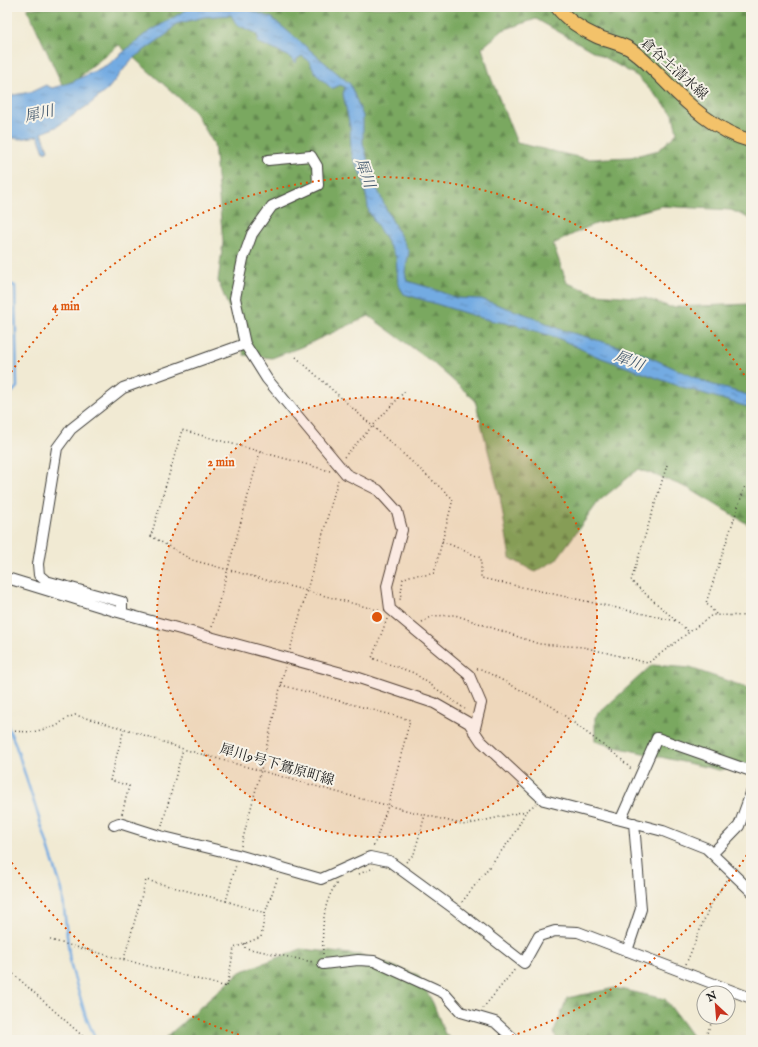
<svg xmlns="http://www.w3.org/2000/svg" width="758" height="1047" viewBox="0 0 758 1047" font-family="'IM FELL English','Noto Serif JP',serif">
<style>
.forest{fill:url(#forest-firs);stroke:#4b623e;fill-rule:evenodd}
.water{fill:url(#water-ripples);stroke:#48647f}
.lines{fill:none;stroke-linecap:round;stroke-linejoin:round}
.stream{stroke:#73abe2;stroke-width:2.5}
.minor-casing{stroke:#3c3b37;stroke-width:12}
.major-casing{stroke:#3c3b37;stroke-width:15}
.path{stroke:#3c3b37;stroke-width:1.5;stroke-dasharray:1 3;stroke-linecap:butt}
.minor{stroke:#fff;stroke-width:10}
.major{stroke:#f3c26a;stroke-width:13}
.ring{fill:none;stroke:#de560d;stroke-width:2;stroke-dasharray:2 4}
.labels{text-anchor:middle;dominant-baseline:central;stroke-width:4;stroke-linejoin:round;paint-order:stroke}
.street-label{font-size:14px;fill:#1c1c1c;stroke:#f7f3e8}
.water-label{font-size:15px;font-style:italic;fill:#3f556b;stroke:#f7f3e8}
.centre{fill:#de560d;stroke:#f7f3e8;stroke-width:2}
.ring-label{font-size:12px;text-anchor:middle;font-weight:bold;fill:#de560d;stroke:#f7f3e8;stroke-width:4;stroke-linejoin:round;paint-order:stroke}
</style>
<defs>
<pattern id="forest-firs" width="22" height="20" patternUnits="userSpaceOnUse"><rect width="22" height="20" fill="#7aa861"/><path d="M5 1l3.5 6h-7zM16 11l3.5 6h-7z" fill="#63884f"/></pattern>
<pattern id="water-ripples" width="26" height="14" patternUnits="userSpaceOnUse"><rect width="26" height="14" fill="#73abe2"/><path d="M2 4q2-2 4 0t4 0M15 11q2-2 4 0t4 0" fill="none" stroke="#5e8ab6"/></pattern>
</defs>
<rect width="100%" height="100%" fill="#f7f3e8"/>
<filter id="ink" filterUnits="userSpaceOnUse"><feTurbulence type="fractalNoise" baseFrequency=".025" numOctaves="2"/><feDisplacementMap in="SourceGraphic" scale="8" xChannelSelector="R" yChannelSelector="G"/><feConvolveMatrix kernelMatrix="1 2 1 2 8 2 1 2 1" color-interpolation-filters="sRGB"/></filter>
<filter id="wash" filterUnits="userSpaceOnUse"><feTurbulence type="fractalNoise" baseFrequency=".012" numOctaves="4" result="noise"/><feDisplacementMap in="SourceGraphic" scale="16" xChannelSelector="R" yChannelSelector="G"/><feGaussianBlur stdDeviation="0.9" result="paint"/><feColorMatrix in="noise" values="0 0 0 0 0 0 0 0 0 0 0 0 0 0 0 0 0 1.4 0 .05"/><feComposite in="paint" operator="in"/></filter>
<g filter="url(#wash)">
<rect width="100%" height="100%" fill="#f1ead3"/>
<path class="forest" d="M 751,7 L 751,219 L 731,210 L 661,206 L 592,225 L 553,244 L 567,283 L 597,294 L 645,298 L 670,307 L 751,304 L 751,526 L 688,488 L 639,469 L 599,501 L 556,560 L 535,572 L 510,558 L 500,497 L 475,400 L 432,362 L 369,316 L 301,347 L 272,358 L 244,355 L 235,323 L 218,281 L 223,242 L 214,144 L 194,111 L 119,45 L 92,66 L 65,91 L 27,8 ZM 536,19 L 637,76 L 673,114 L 677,133 L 659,150 L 631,157 L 587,159 L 517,143 L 491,78 L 482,48 L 503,30 Z
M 652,665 L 690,668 L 751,689 L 751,766 L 719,770 L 611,746 L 595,741 L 595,717 Z
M 301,949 L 361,955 L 418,975 L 433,1003 L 445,1034 L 452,1040 L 163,1040 L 240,972 Z
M 615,988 L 665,999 L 695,1040 L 557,1040 L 554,1032 L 567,998 Z"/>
<path class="water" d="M 191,7 L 247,9 L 272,18 L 350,84 L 363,116 L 363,143 L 372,176 L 386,209 L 409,252 L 405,272 L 407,281 L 431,288 L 456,298 L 481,299 L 533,317 L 559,329 L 638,352 L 707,383 L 751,396 L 751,408 L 679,386 L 596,356 L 558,338 L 516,325 L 488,320 L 404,294 L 398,284 L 396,257 L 369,212 L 363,179 L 353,158 L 351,150 L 350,127 L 343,94 L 345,87 L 340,85 L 332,89 L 317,75 L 308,60 L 302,56 L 297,59 L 296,63 L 288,56 L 257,42 L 259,40 L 256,33 L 237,25 L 231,15 L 204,17 L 176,24 L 167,34 L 132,59 L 108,89 L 90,104 L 56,127 L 42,133 L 48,150 L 44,152 L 38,136 L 20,139 L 7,137 L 7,96 L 31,92 L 46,85 L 52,88 L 59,86 L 72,82 L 109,64 L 144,35 Z"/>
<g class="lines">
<path class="stream" d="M 7,283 L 15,286 L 17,387 L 7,398
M 7,725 L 15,743 L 62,890 L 70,963 L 86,1017 L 96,1040"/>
</g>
</g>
<g filter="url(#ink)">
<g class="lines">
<g class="minor-casing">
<path id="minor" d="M 268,160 L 311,156 L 317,166 L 318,185 L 272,206 L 252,234 L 243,259 L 235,298 L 245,344 L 267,379 L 346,474 L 378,490 L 397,511 L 402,530 L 387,586 L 390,609 L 469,675 L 481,703 L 474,732
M 7,578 L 118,612 L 353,676 L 434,703 L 469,723 L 481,741 L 544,800 L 663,831 L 706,848 L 751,891
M 122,613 L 122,602 L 46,581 L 39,575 L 38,564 L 57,448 L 71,429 L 123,388 L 245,344
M 621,819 L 657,738 L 751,771
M 114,825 L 119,823 L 160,836 L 238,855 L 321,879 L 370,857 L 389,861 L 456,910 L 524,963 L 539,936 L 555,931 L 578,932 L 751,998
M 712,854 L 739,826 L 751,793
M 627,951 L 641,909 L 634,823
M 323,964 L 358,960 L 374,961 L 444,993 L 461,1012 L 495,1022 L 515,1040"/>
</g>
<g class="major-casing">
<path id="major" d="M 557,7 C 566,19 582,30 596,36 C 607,41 620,43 630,49 C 643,58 653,69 664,80 C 688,105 717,132 751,141"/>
</g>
<path class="path" d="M 296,357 L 453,499 L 434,573 C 420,578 417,571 403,579 L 400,600
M 344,457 L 406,390
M 667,465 L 631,581 L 689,632
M 330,471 L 182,430 L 151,536 L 192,560 L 381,611
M 442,541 L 481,558 L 481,578 L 676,621
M 716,614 L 706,603 L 745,486
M 387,619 L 372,658 L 414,673 L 465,709
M 422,622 L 433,616 L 455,615 L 539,644 L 583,647 L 648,663 L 712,615 L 751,616
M 212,627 L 260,452
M 290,650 L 338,480
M 477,669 L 479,668 L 553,707 L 620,758 L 632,770
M 281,685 L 410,720 L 388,806 L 373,848
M 7,731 L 33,732 L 57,726 L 65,719 L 75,715 L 129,730 L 183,749 L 358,798 L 465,825 L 526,811 L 536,804
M 122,814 L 129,786 L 110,780 L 124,729
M 162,826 L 183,749
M 241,846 L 261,770 L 285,667
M 406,862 L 414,854 L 425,815
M 359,874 L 374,868
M 462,902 L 513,836 L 526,811
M 265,913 L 278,877
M 50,940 L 227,987 L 234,948 L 261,937 L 265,913 L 226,901 L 236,865
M 245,943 L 245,948 L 313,962
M 323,954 C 322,930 322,903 337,883
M 124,959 L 146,880 L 226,901
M 7,960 L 10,971 L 87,1040
M 686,964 L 709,908 L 727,879
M 483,1008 L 516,968
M 704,1040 L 714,1017"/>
<use href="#minor" class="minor"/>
<use href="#major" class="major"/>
</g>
</g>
<circle cx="377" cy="617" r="220" fill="#de560d" fill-opacity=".12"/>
<g class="ring">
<circle cx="377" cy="617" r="220"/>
<path d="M750 850A440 440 0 0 1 498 1040M256 1040A440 440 0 0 1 8 857M8 377A440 440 0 0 1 750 384"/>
</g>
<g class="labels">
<g class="street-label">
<text transform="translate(674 69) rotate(42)">倉谷土清水線</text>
<text transform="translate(277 765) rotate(16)">犀川9号下鴛原町線</text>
</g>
<g class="water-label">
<text transform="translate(39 114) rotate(-13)">犀川</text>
<text transform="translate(365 173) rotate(71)">犀川</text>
<text transform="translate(629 361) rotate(21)">犀川</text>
</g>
</g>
<circle cx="377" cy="617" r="6" class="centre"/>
<g class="ring-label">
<text x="66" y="310">4 min</text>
<text x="221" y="466">2 min</text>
</g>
<rect width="758" height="1047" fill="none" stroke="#f7f3e8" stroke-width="24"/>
<g transform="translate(716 1005) rotate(334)"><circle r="19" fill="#f7f3e8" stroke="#9f9d96"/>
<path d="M0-3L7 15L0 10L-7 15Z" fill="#c8321e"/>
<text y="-6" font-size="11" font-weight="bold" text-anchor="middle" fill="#1c1c1c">N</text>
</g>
</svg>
